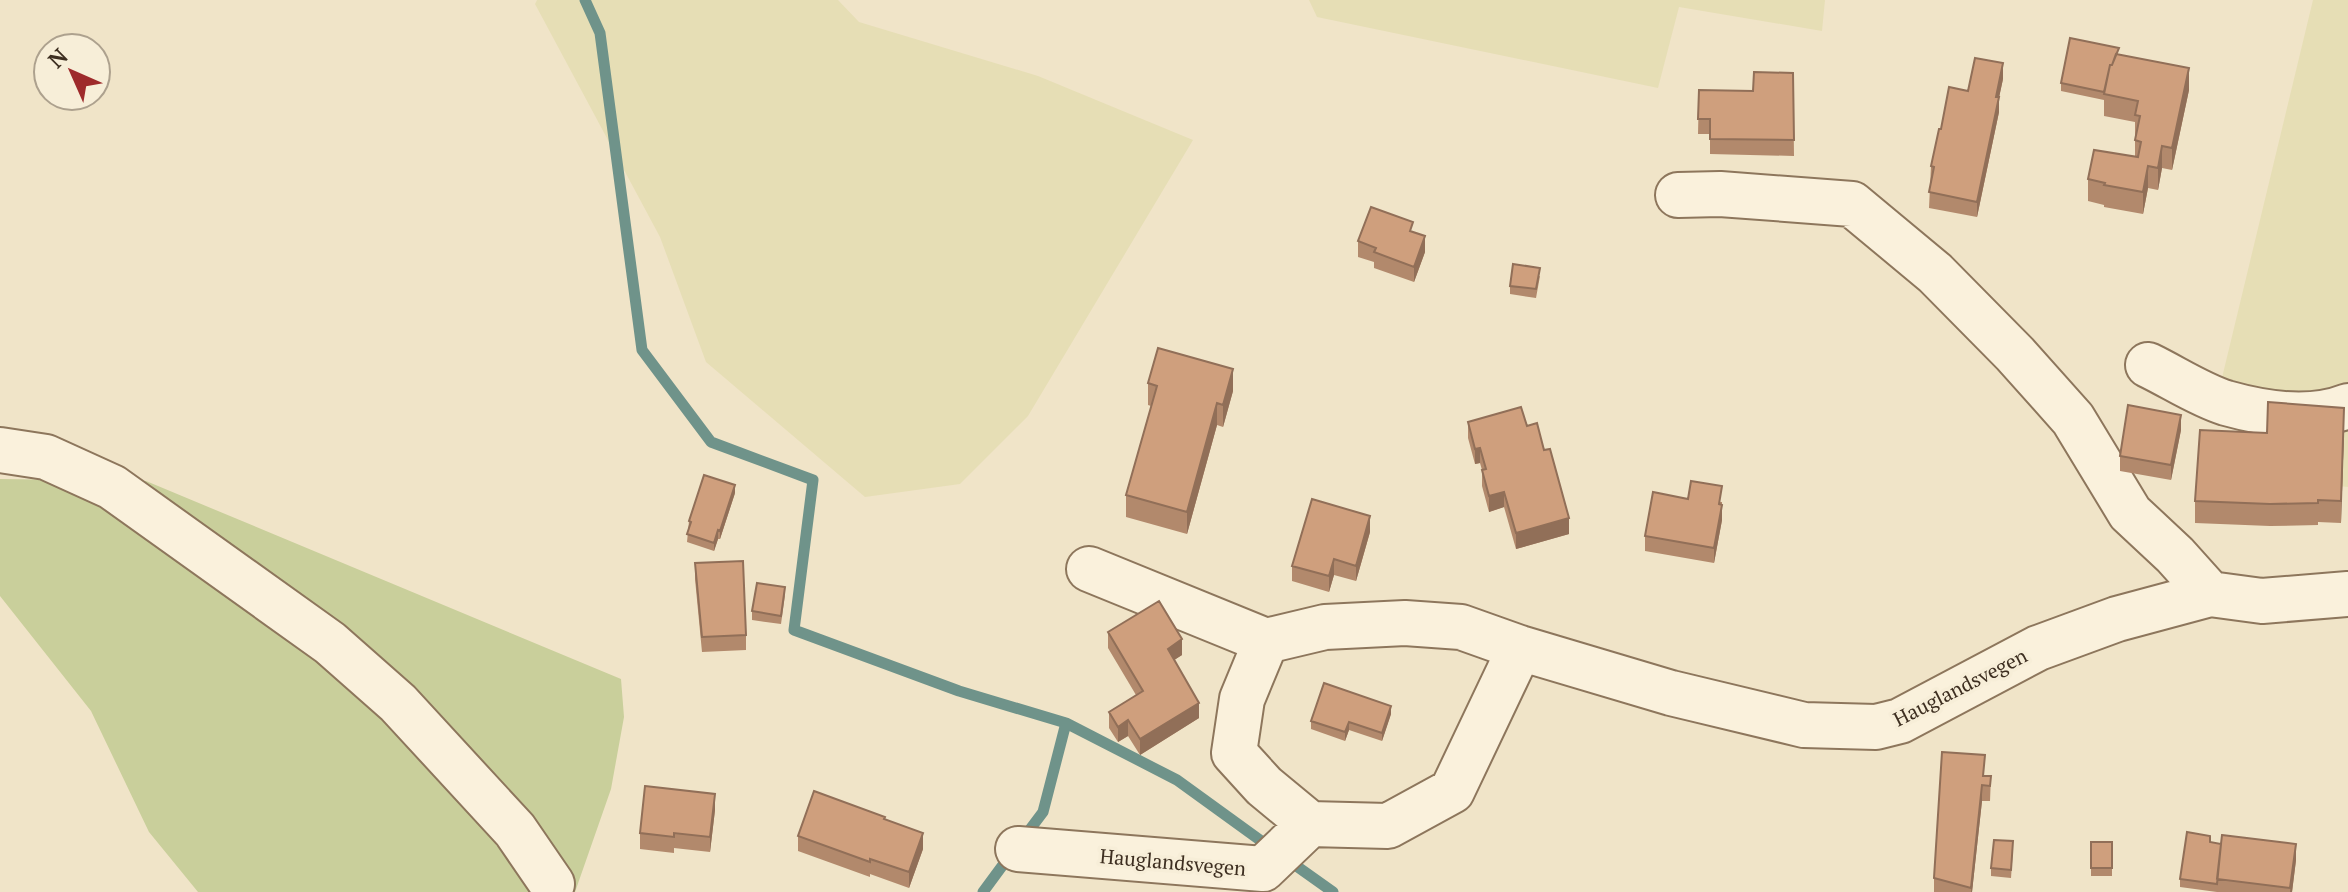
<svg xmlns="http://www.w3.org/2000/svg" width="2348" height="892" viewBox="0 0 2348 892" font-family="'PT Serif',serif">
<style>
.farmland{fill:#e6deb5}
.green{fill:#c9cf9b}
.lines{fill:none;stroke-linecap:round;stroke-linejoin:round}
.stream{stroke:#6f938a;stroke-width:11}
.minor-casing{stroke:#8d765c;stroke-width:48}
.minor{stroke:#faf1dc;stroke-width:44}
.wall{fill:#b2896c}
.shaded-wall{fill:#916f58}
.building{fill:#cf9f7d;stroke:#916f58;stroke-width:2}
.labels{text-anchor:middle;dominant-baseline:central;stroke-width:7;stroke-linejoin:round;paint-order:stroke}
.street-label{font-size:20px;fill:#3d2e20;stroke:#f7eed8}
</style>
<rect width="100%" height="100%" fill="#f0e4c8"/>
<path class="farmland" d="M 537,0 L 838,0 L 859,22 L 1038,76 L 1193,140 L 1028,416 L 960,484 L 865,497 L 706,362 L 660,237 L 535,4 Z
M 1309,0 L 1825,0 L 1822,31 L 1679,7 L 1658,88 L 1317,17 Z
M 2313,0 L 2348,0 L 2348,487 L 2301,482 L 2214,411 Z"/>
<path class="green" d="M 0,479 L 146,481 L 621,679 L 624,717 L 611,789 L 575,892 L 198,892 L 149,832 L 91,711 L 0,596 Z"/>
<g class="lines">
<path class="stream" d="M 585,0 L 600,33 L 642,350 L 711,442 L 813,480 L 794,630 L 959,691 L 1066,723 L 1177,780 L 1271,848
M 1022,840 L 1043,812 L 1066,723
M 1288,860 L 1333,892
M 983,892 L 1011,854"/>
<g class="minor-casing">
<path id="minor" d="M 1678,195 L 1720,194 L 1852,204 L 1935,273 L 2015,354 L 2073,419 L 2130,513 L 2175,555 L 2210,594
M 2148,365 C 2173,377 2200,395 2226,403 C 2265,414 2310,421 2348,406
M 0,450 L 46,457 L 112,487 L 330,643 L 398,703 L 515,830 L 552,884
M 1089,569 L 1266,641 L 1325,627 L 1405,623 L 1461,627 L 1520,648 L 1671,693 L 1804,725 L 1876,727 L 1900,721 L 2038,648 L 2117,619 L 2210,594 L 2262,601 L 2348,594
M 1266,641 L 1242,699 L 1234,753 L 1264,786 L 1310,824 L 1388,826 L 1452,791 L 1520,648
M 1018,849 L 1263,869 L 1310,824"/>
</g>
<use href="#minor" class="minor"/>
</g>
<path class="wall" d="M 2119,55 L 2189,90 L 2172,170 L 2162,168 L 2158,190 L 2148,188 L 2143,214 L 2104,207 L 2104,205 L 2088,201 L 2088,179 L 2135,156 L 2135,122 L 2104,116 L 2104,100 L 2061,91 L 2061,83 Z
M 1793,73 L 1794,156 L 1710,154 L 1710,134 L 1698,134 L 1699,90 L 1753,91 Z
M 2003,79 L 1999,97 L 1999,112 L 1977,217 L 1929,208 L 1931,166 L 1941,129 Z
M 1413,232 L 1425,252 L 1414,282 L 1374,268 L 1374,262 L 1358,257 L 1358,241 Z
M 1540,276 L 1536,298 L 1510,294 L 1510,286 Z
M 1148,383 L 1233,391 L 1223,427 L 1217,425 L 1187,534 L 1126,517 L 1126,495 L 1151,406 L 1148,405 Z
M 1468,422 L 1527,426 L 1569,534 L 1516,549 L 1504,507 L 1489,512 L 1482,486 L 1482,470 L 1480,463 L 1475,464 L 1468,438 Z
M 2181,430 L 2171,480 L 2120,471 L 2120,456 Z
M 2344,430 L 2341,523 L 2318,522 L 2318,525 L 2270,526 L 2195,523 L 2195,501 L 2267,433 Z
M 735,493 L 720,539 L 718,539 L 714,551 L 687,542 L 689,521 Z
M 1688,499 L 1722,502 L 1722,520 L 1714,563 L 1645,551 L 1645,536 Z
M 1370,532 L 1356,581 L 1334,575 L 1329,592 L 1292,581 L 1292,566 Z
M 695,563 L 746,635 L 746,650 L 702,652 L 695,579 Z
M 785,595 L 781,624 L 752,620 L 752,611 Z
M 1108,632 L 1182,655 L 1174,660 L 1199,718 L 1140,755 L 1128,736 L 1118,742 L 1109,728 L 1109,712 L 1136,695 L 1108,648 Z
M 1391,714 L 1382,741 L 1349,730 L 1345,741 L 1311,729 L 1311,721 Z
M 1984,776 L 1991,776 L 1990,801 L 1982,801 L 1972,892 L 1934,892 L 1934,878 Z
M 715,810 L 710,852 L 674,848 L 674,853 L 640,849 L 640,833 Z
M 885,820 L 923,849 L 909,888 L 870,874 L 870,877 L 798,851 L 798,836 Z
M 2091,842 L 2112,842 L 2112,876 L 2091,876 Z
M 2210,842 L 2296,860 L 2292,892 L 2217,892 L 2180,887 L 2180,879 Z
M 2013,849 L 2011,878 L 1991,876 L 1991,868 Z"/>
<path class="shaded-wall" d="M 2003,63 L 2003,79 L 1996,112 L 1996,97 Z
M 2189,68 L 2189,90 L 2172,170 L 2172,148 Z
M 1999,97 L 1999,112 L 1977,217 L 1977,202 Z
M 2162,146 L 2162,168 L 2158,190 L 2158,168 Z
M 2148,166 L 2148,188 L 2143,214 L 2143,192 Z
M 1425,236 L 1425,252 L 1414,282 L 1414,267 Z
M 1233,369 L 1233,391 L 1223,427 L 1223,405 Z
M 1217,403 L 1217,425 L 1187,534 L 1187,512 Z
M 2344,408 L 2344,430 L 2341,523 L 2341,501 Z
M 2181,415 L 2181,430 L 2171,480 L 2171,465 Z
M 1480,448 L 1480,463 L 1475,464 L 1475,449 Z
M 735,485 L 735,493 L 720,539 L 720,531 Z
M 1504,492 L 1504,507 L 1489,512 L 1489,496 Z
M 1722,505 L 1722,520 L 1714,563 L 1714,548 Z
M 1370,516 L 1370,532 L 1356,581 L 1356,566 Z
M 1569,518 L 1569,534 L 1516,549 L 1516,533 Z
M 718,530 L 718,539 L 714,551 L 714,543 Z
M 1334,559 L 1334,575 L 1329,592 L 1329,576 Z
M 1182,639 L 1182,655 L 1168,664 L 1168,649 Z
M 1199,703 L 1199,718 L 1140,755 L 1140,739 Z
M 1391,706 L 1391,714 L 1382,741 L 1382,733 Z
M 1128,720 L 1128,736 L 1118,742 L 1118,727 Z
M 1349,722 L 1349,730 L 1345,741 L 1345,732 Z
M 1982,785 L 1982,801 L 1972,892 L 1971,892 Z
M 715,794 L 715,810 L 710,852 L 710,837 Z
M 923,833 L 923,849 L 909,888 L 909,872 Z
M 2296,844 L 2296,860 L 2292,892 L 2290,892 Z"/>
<path class="building" d="M 2070,38 L 2119,48 L 2112,65 L 2110,65 L 2104,92 L 2061,83 Z
M 2116,54 L 2189,68 L 2172,148 L 2162,146 L 2158,168 L 2148,166 L 2143,192 L 2104,185 L 2105,183 L 2088,179 L 2094,150 L 2138,157 L 2141,142 L 2135,140 L 2140,116 L 2135,115 L 2138,101 L 2104,94 L 2110,65 L 2112,65 Z
M 1975,58 L 2003,63 L 1996,97 L 1999,97 L 1977,202 L 1929,192 L 1934,167 L 1931,166 L 1939,129 L 1941,129 L 1949,87 L 1968,91 Z
M 1754,72 L 1793,73 L 1794,140 L 1710,139 L 1710,119 L 1698,119 L 1699,90 L 1753,91 Z
M 1371,207 L 1413,222 L 1410,231 L 1425,236 L 1414,267 L 1374,252 L 1376,248 L 1358,241 Z
M 1513,264 L 1540,268 L 1536,289 L 1510,286 Z
M 1158,348 L 1233,369 L 1223,405 L 1217,403 L 1187,512 L 1126,495 L 1157,386 L 1148,383 Z
M 2268,402 L 2344,408 L 2341,501 L 2318,500 L 2318,503 L 2270,504 L 2195,501 L 2200,430 L 2267,433 Z
M 2128,405 L 2181,415 L 2171,465 L 2120,456 Z
M 1521,407 L 1527,426 L 1537,423 L 1544,450 L 1550,449 L 1569,518 L 1516,533 L 1504,492 L 1489,496 L 1482,470 L 1486,469 L 1480,448 L 1475,449 L 1468,422 Z
M 704,475 L 735,485 L 720,531 L 718,530 L 714,543 L 687,534 L 691,522 L 689,521 Z
M 1691,481 L 1722,486 L 1719,504 L 1722,505 L 1714,548 L 1645,536 L 1653,492 L 1688,499 Z
M 1312,499 L 1370,516 L 1356,566 L 1334,559 L 1329,576 L 1292,566 Z
M 743,561 L 746,635 L 702,637 L 695,563 Z
M 757,583 L 785,587 L 781,616 L 752,611 Z
M 1159,601 L 1182,639 L 1168,649 L 1199,703 L 1140,739 L 1128,720 L 1118,727 L 1109,712 L 1143,691 L 1108,632 Z
M 1324,683 L 1391,706 L 1382,733 L 1349,722 L 1345,732 L 1311,721 Z
M 1942,752 L 1985,755 L 1983,776 L 1991,776 L 1990,786 L 1982,785 L 1971,888 L 1934,878 Z
M 645,786 L 715,794 L 710,837 L 674,833 L 674,837 L 640,833 Z
M 814,791 L 885,817 L 884,819 L 923,833 L 909,872 L 870,859 L 870,862 L 798,836 Z
M 2187,832 L 2210,836 L 2210,842 L 2221,844 L 2217,884 L 2180,879 Z
M 2222,835 L 2296,844 L 2290,888 L 2217,879 Z
M 1994,840 L 2013,841 L 2011,870 L 1991,868 Z
M 2091,842 L 2112,842 L 2112,868 L 2091,868 Z"/>
<g class="labels">
<g class="street-label">
<text transform="translate(1960 687) rotate(-27)">Hauglandsvegen</text>
<text transform="translate(1173 862) rotate(5)">Hauglandsvegen</text>
</g>
</g>
<g transform="translate(72 72) rotate(315)"><circle r="38" fill="#f7eed8" stroke="#ada18e" stroke-width="2"/>
<path d="M0-6L14 30L0 20L-14 30Z" fill="#9e2a2b"/>
<text y="-12" font-size="22" font-weight="bold" text-anchor="middle" fill="#3d2e20">N</text>
</g>
</svg>
